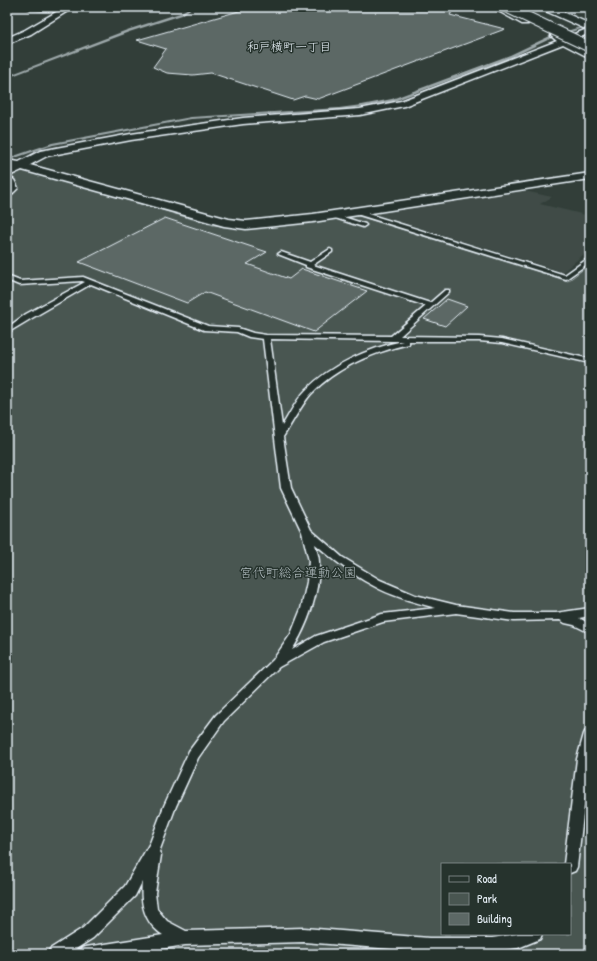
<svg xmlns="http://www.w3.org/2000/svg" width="597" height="961" viewBox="0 0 597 961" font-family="'Patrick Hand','Klee One',sans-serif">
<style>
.built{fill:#3f4b46}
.green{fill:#495651;stroke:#98a4a4;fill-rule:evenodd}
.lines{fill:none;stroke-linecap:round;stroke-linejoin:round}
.stream{fill:#9ea9ab;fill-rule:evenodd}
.building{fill:#5c6865;stroke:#e8f1f8}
.service-casing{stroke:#e8f1f8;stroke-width:3}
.minor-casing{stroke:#e8f1f8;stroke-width:3}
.tertiary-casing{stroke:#e8f1f8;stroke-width:3}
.service{fill:#26332d;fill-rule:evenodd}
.minor{fill:#26332d;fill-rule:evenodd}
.tertiary{fill:#26332d;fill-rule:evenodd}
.motorway-bridge-casing{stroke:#e8f1f8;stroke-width:12;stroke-linecap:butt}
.motorway-bridge{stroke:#26332d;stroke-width:10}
.labels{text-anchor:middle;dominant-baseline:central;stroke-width:3;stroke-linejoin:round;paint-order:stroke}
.far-neighbourhood-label{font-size:12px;fill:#e8f1f8;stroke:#26332d}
.park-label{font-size:13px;fill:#b0bbbe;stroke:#26332d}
</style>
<rect width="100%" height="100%" fill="#323e39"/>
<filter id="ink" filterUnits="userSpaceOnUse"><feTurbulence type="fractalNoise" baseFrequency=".025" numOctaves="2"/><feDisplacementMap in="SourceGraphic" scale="8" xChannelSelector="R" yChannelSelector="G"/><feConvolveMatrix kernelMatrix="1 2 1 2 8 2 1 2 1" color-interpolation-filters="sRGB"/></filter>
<g filter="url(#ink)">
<path class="built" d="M 520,190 L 552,197 L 540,204 L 590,216 L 590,249 L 563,272 L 367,212 Z"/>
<path class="green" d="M 21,171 L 28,171 L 213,225 L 238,228 L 264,227 L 352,214 L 568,281 L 590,264 L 590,940 L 588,946 L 577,954 L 411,954 L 388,951 L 337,954 L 7,954 L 7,179 ZM 442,864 L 570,864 L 570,934 L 442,934 Z"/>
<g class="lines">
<path class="stream" d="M 190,7 L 193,7 L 182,15 L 129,32 L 7,78 L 7,76 L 127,30 L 180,13 Z
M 590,24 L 590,26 L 552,38 L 512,57 L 394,101 L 362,107 L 339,110 L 191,119 L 53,145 L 12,159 L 7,158 L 7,156 L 11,157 L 52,143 L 191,117 L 339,108 L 362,105 L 392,99 L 510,55 L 550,36 Z"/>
</g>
<path class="building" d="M 253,7 L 455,7 L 450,15 L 505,29 L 318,99 L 305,96 L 293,100 L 211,73 L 193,75 L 167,73 L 153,67 L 166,49 L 137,40 Z
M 165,218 L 267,252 L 247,264 L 289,279 L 302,269 L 367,291 L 314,332 L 205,292 L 187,303 L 79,262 Z
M 447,299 L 467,306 L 445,326 L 424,319 Z"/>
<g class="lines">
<g class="service-casing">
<path id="service" d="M 7,175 L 14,180 L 18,188 L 7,199 L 7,193 L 12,188 L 7,180 Z
M 352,209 L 565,275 L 590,257 L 590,262 L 566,279 L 350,212 L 350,210 Z
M 331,213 L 365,224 L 366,225 L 363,227 L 329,216 L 328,215 Z
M 330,249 L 332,250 L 332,252 L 313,265 L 430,303 L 445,290 L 449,290 L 449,292 L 400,336 L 479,337 L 502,339 L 590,359 L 590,363 L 502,343 L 479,341 L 409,341 L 409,344 C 374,352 337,367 312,393 C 303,402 291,425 283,437 L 291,488 L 311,530 L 342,557 L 380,580 L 415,595 L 456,605 L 514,613 L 556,613 L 590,608 L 590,616 L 579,618 L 590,624 L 590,633 L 574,625 L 565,623 L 560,620 L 514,621 L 456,613 L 383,622 L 324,642 L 279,667 L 224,721 L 198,758 L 176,806 L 159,852 L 161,855 L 155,893 L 157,909 L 167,921 L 186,931 L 304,928 L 429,938 L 492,938 L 518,934 L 542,934 L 540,939 L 518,948 L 492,952 L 429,952 L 304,942 L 185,945 L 130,954 L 79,954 L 81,949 L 86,947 L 163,935 C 144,923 140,903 142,882 L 135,896 L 93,938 L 68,954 L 48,954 L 50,949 L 83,928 L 125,886 L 150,843 L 164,806 L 189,751 L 216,715 L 273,660 L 291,634 L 301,609 L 307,582 L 309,561 L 302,532 L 281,488 L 263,339 L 249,337 L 237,332 L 204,330 L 91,284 L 32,318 L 7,333 L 7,328 L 26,314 L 85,282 L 82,281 L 19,285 L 7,280 L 7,276 L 20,281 L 83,277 L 208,326 L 238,328 L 253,333 L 266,335 L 391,336 L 426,306 L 306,267 L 306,265 L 278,254 L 281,252 L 310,262 ZM 270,339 L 392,341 L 403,341 C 369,348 330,365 306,390 C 296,400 289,415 282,426 ZM 315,544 C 333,559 351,574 372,585 C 391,596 414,602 436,608 L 382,614 L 316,636 L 292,650 C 308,626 320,590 319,562 C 319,556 316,549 315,544 Z
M 590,729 L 590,755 L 577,867 L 575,871 L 570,873 L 570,864 L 564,864 L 577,759 L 584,734 L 586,730 Z"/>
</g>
<g class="minor-casing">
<path id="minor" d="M 26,7 L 74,7 L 31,34 L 7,44 L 7,38 L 25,30 L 58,11 L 30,9 Z
M 491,7 L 501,7 L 529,22 L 528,24 L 522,24 Z
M 590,28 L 590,33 L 571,41 L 590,52 L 590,58 L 563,44 L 404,106 L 360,115 L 243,124 L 131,140 L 47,156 L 30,165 L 229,219 L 246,221 L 313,214 L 590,173 L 590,179 L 313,222 L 246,229 L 224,226 L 22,170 L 7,177 L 7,169 L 11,167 L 7,164 L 9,162 L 13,161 L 19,162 L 40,151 L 131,134 L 243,118 L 360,109 L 401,101 L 557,41 L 551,36 L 552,34 L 558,34 L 564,38 Z"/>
</g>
<g class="tertiary-casing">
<path id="tertiary" d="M 539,7 L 552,7 L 590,24 L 590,31 L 541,9 Z"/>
</g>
<use href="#service" class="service"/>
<use href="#minor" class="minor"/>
<use href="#tertiary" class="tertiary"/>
<g class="motorway-bridge-casing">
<path id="motorway-bridge" d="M 506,7 L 590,47"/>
</g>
<use href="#motorway-bridge" class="motorway-bridge"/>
</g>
</g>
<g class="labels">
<g class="far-neighbourhood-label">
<text x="289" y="46">和戸横町一丁目</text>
</g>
<g class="park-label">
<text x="298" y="572">宮代町総合運動公園</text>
</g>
</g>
<rect width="597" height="961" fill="none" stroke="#26332d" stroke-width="24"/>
<rect x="12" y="12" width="573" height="937" fill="none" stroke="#e8f1f8" stroke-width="1.5" filter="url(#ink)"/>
<rect x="441" y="863" width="130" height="72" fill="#26332d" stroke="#747f7e"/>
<rect x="449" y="876" width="20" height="6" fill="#26332d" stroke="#747f7e"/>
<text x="477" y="883" font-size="12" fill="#e8f1f8">Road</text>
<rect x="449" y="893" width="20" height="12" fill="#495651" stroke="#747f7e"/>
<text x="477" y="903" font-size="12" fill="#e8f1f8">Park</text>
<rect x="449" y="913" width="20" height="12" fill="#5c6865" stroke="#747f7e"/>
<text x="477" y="923" font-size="12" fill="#e8f1f8">Building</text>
</svg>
